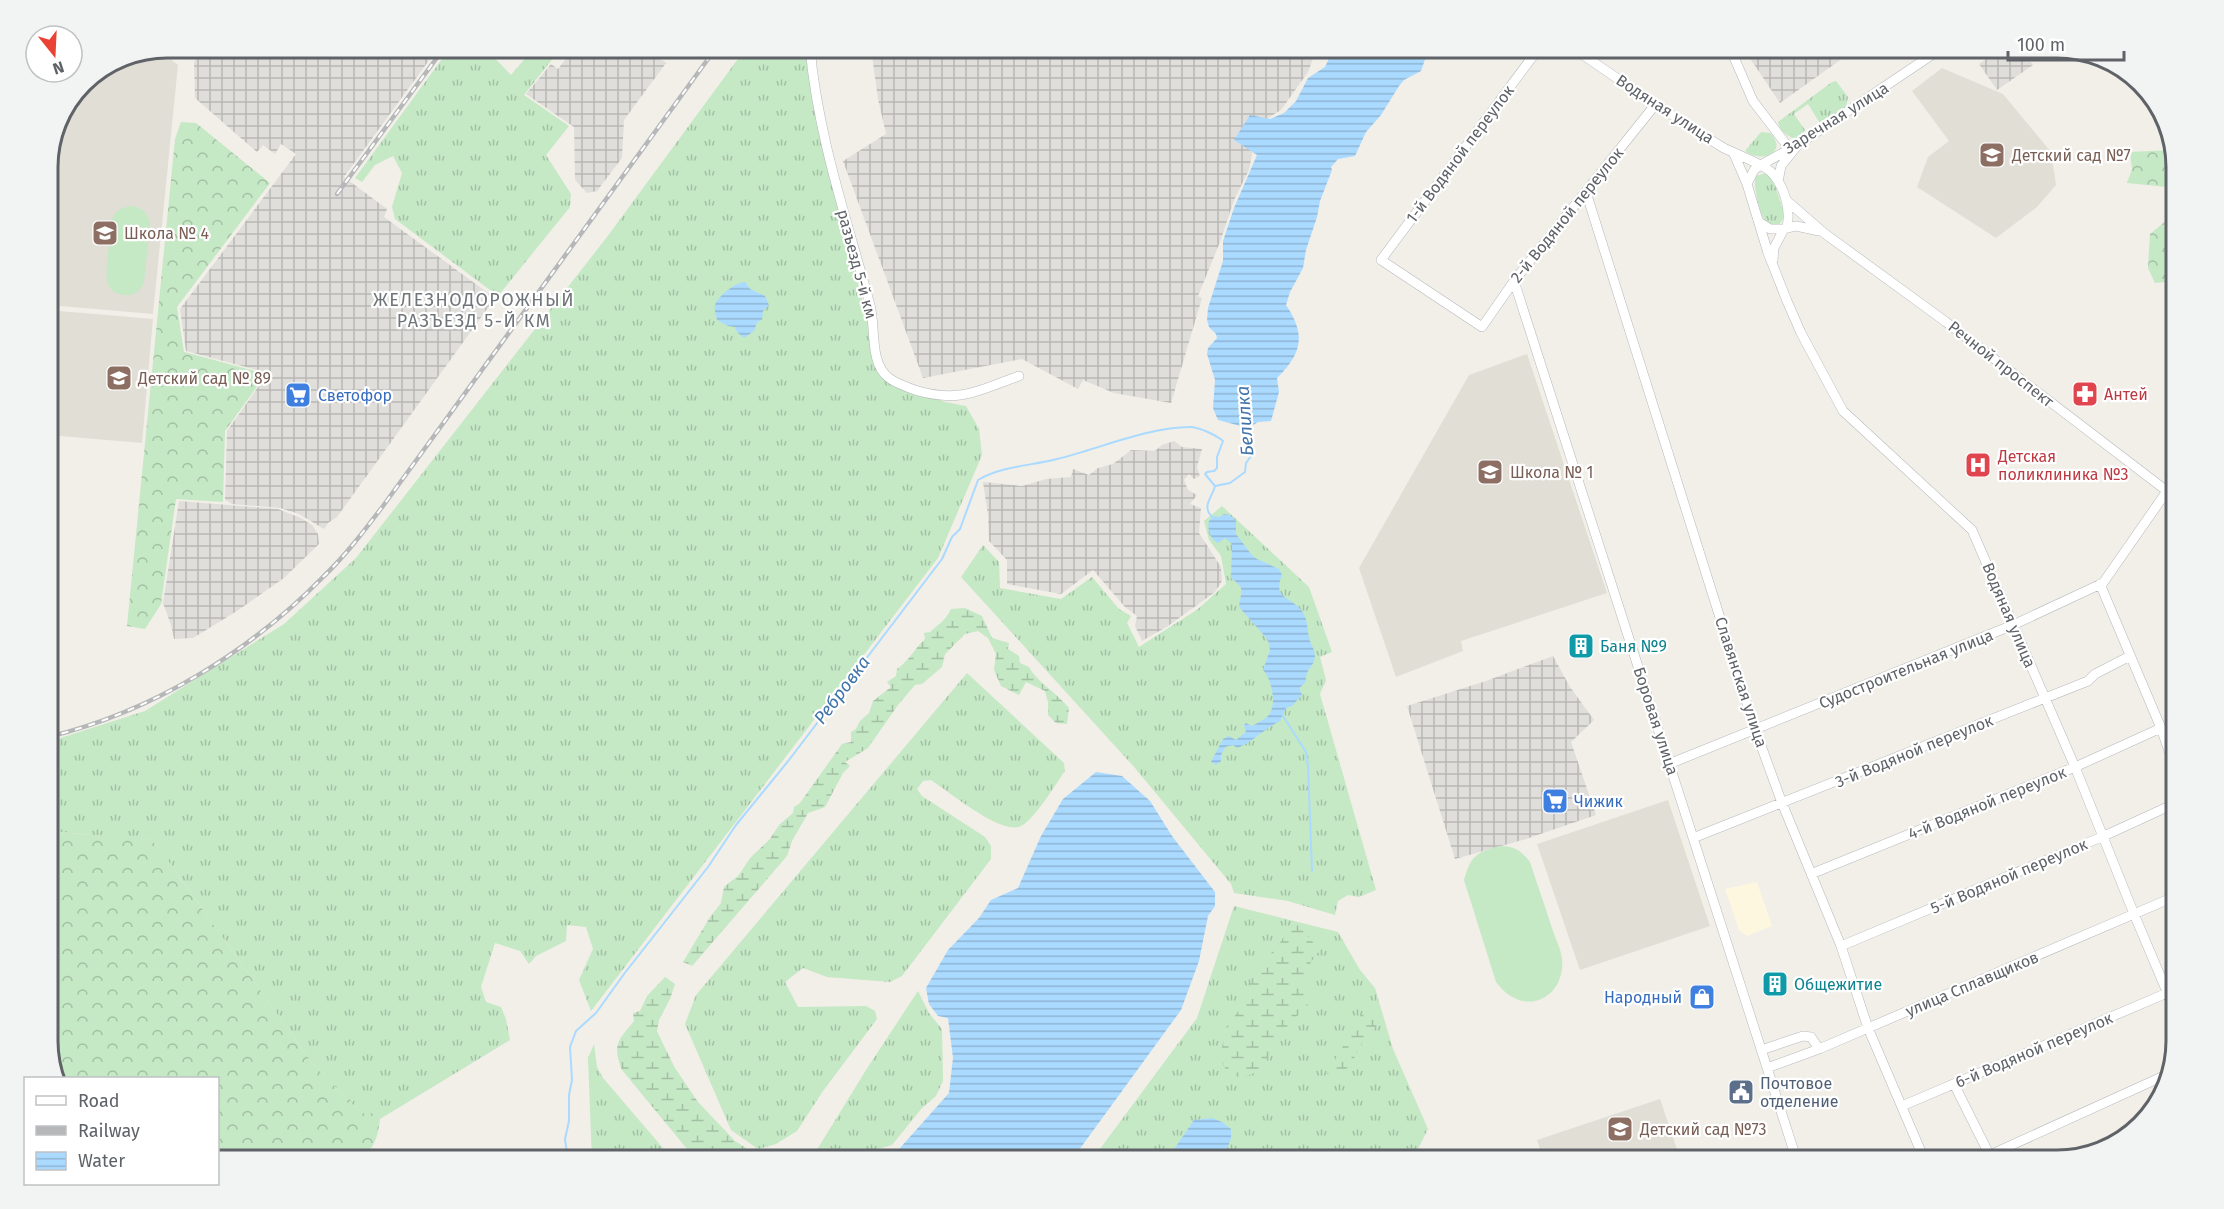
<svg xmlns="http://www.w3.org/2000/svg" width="2224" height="1209" viewBox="0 0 2224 1209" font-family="'Fira Sans',sans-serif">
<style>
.commercial{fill:#fef7e0}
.industrial{fill:url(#industrial-grid)}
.education{fill:#e1ded6}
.grass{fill:url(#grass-tufts)}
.forest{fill:url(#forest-crowns)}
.wetland{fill:url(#wetland-marsh)}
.pitch{fill:#c5e8c5}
.water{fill:url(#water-rules)}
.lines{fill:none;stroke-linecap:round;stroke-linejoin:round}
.stream{stroke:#aadaff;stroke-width:2}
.minor-casing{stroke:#b5b8bc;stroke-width:10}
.minor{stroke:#fff;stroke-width:9}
.rail-casing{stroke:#b6b7b8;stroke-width:4.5}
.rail{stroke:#fff;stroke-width:2;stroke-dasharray:7;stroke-linecap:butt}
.labels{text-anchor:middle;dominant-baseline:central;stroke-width:4.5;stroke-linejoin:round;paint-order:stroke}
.street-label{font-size:16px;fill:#5f6368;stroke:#fff}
.education-label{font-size:16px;fill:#785e54;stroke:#fff;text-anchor:start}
.health-label{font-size:16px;fill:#be3a42;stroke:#fff;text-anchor:start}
.shop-label{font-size:16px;fill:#366cbe;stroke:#fff;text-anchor:start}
.culture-label{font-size:16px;fill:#0d838f;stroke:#fff;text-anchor:start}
.service-label{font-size:16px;fill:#4e5e75;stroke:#fff;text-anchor:start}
.neighbourhood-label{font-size:18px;letter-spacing:1.5px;fill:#70757a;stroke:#fff}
.water-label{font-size:18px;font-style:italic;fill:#4174aa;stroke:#fff}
.rim{fill:none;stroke:#5f6368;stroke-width:3}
</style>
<defs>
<pattern id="industrial-grid" width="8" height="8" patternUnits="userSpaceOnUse" patternTransform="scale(1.5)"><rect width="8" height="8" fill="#e0deda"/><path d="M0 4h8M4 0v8" fill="none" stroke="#b9b8b5"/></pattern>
<pattern id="grass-tufts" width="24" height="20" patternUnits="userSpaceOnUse" patternTransform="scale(1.5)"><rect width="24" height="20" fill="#c5e8c5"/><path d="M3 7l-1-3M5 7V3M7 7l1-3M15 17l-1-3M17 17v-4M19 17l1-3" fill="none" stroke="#a3c0a4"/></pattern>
<pattern id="forest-crowns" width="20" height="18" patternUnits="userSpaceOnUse" patternTransform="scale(1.5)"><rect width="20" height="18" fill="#c5e8c5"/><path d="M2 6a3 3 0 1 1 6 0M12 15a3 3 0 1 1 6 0" fill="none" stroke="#a3c0a4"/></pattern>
<pattern id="wetland-marsh" width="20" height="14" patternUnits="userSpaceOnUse" patternTransform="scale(1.5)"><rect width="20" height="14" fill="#c5e8c5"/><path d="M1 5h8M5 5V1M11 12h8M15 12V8" fill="none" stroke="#a3c0a4"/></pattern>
<pattern id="water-rules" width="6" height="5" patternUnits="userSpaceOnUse" patternTransform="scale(1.5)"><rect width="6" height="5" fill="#aadaff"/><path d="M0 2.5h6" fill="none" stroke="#8eb4d2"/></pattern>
</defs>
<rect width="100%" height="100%" fill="#f1efe8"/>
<path class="commercial" d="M 1757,882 L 1772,926 L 1747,936 L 1739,930 L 1725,889 Z"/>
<path class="industrial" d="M 206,48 L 438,48 L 344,177 L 387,209 L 384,217 L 495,298 L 337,517 L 328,523 L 324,529 L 299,514 L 280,508 L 232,504 L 225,500 L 227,431 L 268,373 L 186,351 L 180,309 L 296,154 L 281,144 L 275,154 L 263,145 L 257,152 L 195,98 L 194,62 Z
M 574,48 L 647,48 L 666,63 L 624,120 L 622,158 L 597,191 L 587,193 L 575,180 L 574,127 L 526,94 L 551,64 L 558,69 Z
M 871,48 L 1317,48 L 1308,72 L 1281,110 L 1268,118 L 1253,149 L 1249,170 L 1234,200 L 1220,242 L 1198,296 L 1202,298 L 1171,403 L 1114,393 L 1083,380 L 1078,389 L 1022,359 L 923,378 L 843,161 L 886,134 L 878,99 Z
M 1743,48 L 1857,48 L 1780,103 Z
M 2002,48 L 2021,48 L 2033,65 L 1997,90 L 1979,64 Z
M 1174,441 L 1182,447 L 1202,449 L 1197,467 L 1200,476 L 1194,479 L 1189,474 L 1184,480 L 1188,490 L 1197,495 L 1190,504 L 1201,508 L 1199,533 L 1221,567 L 1222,581 L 1215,592 L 1168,626 L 1142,641 L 1135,626 L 1137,616 L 1125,607 L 1093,570 L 1061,594 L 1007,584 L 1007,560 L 989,541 L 988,515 L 983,482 L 1022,486 L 1046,479 L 1071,477 L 1073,469 L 1089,475 L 1098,468 L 1113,464 L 1131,450 L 1155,451 L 1162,445 Z
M 179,501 L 278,509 L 301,518 L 312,525 L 318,534 L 319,544 L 284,578 L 237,611 L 193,638 L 174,639 L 171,625 L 163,603 Z
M 1553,656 L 1570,687 L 1594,720 L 1571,742 L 1596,815 L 1526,839 L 1455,859 L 1407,706 L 1486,681 Z"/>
<path class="education" d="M 159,50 L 178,65 L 153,314 L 48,305 L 48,160 L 57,122 L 83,83 L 122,57 Z
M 1942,68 L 2003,94 L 2051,152 L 2056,185 L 2037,207 L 1996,238 L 1917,187 L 1928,157 L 1949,141 L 1912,91 Z
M 48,310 L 153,319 L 142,443 L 48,435 Z
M 1527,354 L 1607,593 L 1461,641 L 1463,651 L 1396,677 L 1359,568 L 1469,375 Z
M 1668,800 L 1710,926 L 1580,970 L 1537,844 Z
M 1660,1099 L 1681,1161 L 1544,1161 L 1537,1140 Z"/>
<path class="grass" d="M 450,48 L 485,48 L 511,75 L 534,48 L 561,48 L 524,95 L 569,126 L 546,155 L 571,194 L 570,207 L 498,296 L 395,219 L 392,207 L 402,173 L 393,156 L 375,165 L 362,182 L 355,178 Z
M 746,48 L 808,48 L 821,142 L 883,379 L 945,402 L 966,406 L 979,429 L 982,455 L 938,558 L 591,1011 L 579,980 L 593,949 L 586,927 L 567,925 L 566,941 L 536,956 L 529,964 L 520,951 L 495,943 L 481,987 L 486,1002 L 501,1007 L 506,1019 L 510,1040 L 380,1119 L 374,1114 L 365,1114 L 358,1110 L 312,1063 L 156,844 L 143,836 L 103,836 L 48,831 L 48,742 L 145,711 L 284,624 L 356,558 L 607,237 Z
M 1836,81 L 1848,97 L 1846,108 L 1821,125 L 1808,104 L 1794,114 L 1805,130 L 1801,137 L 1796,139 C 1788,137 1779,130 1778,122 L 1832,82 Z
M 1761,132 L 1770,133 C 1789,152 1762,164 1745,151 Z
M 1766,173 L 1772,176 L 1785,216 L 1779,225 C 1774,225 1769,226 1765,221 C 1760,213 1752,184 1756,176 Z
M 1222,506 L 1309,587 L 1332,652 L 1320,657 L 1326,680 L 1320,694 L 1376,890 L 1359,897 L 1348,895 L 1338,901 L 1335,915 L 1288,901 L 1234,893 L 1231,884 L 1135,768 L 961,577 L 983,545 L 999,562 L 1000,588 L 1061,599 L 1092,577 L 1119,609 L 1131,616 L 1127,623 L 1139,647 L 1198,609 L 1226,584 L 1221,556 L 1209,540 L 1204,521 Z
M 967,673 L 1064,763 L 1065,771 C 1055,785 1035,819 1021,826 C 1002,836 948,791 931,780 L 923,781 L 917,789 L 922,796 L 985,837 L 991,846 L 991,859 L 902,976 L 890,982 L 827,977 L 803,968 L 785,982 L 798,1007 L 866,1006 L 875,1011 L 877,1019 L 823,1091 L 797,1131 L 776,1144 L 758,1149 L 731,1130 L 685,1024 L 696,995 Z
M 1234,906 L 1338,932 L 1360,970 L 1375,988 L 1393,1049 L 1428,1129 L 1412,1161 L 1091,1161 L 1197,1018 Z
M 918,991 L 929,1013 L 942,1029 L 943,1081 L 936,1096 L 922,1108 L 892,1145 L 836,1161 L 810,1161 L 866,1070 Z
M 594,1044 L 597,1067 L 603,1078 L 674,1161 L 592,1161 L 588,1058 Z"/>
<path class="forest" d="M 181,122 L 196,123 L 270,183 L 177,307 L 184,352 L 266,374 L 225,431 L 223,502 L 176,499 L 161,604 L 145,629 L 127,626 L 175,139 Z
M 2172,150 L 2176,160 L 2176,195 L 2167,187 L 2127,183 L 2132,169 L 2130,152 Z
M 2176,204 L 2176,281 L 2155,283 L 2148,268 L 2150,234 L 2167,220 Z
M 48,831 L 103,836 L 143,836 L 156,844 L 312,1063 L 358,1110 L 365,1114 L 374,1113 L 380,1119 C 378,1138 373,1151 358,1161 L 218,1161 L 218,1078 L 58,1078 L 48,1049 Z"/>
<path class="wetland" d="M 965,608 L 982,616 L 992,638 L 1009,643 L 1008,649 L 1019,656 L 1020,663 L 1029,667 C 1036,681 1058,694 1069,708 L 1067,724 L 1056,723 L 1048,715 L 1048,702 L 1045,691 L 1026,682 L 1019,695 L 1001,686 L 994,670 L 996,654 L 988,638 L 978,631 L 965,634 L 945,654 L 942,667 L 922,684 L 915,685 L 898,705 L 868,748 L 845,762 L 850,766 L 843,773 L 825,807 L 808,813 L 792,841 L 787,856 L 692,966 L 683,962 L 710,917 L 721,903 L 724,887 L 739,875 L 750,858 L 770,839 L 779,825 L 793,813 L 794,807 L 800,803 L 842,744 L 851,742 L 851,732 L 856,729 L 860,721 L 869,713 L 873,701 L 891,687 L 887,682 L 896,676 L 897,669 C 909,661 914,649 925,639 L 924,633 L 930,632 C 939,624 946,620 951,609 Z
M 1297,923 C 1304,934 1313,940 1319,951 L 1311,962 L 1304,985 L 1313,997 C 1305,1012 1289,1021 1279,1036 C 1271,1047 1268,1063 1257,1071 C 1251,1076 1241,1076 1234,1077 L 1223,1066 L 1222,1047 L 1228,1025 L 1245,1002 L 1251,980 L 1266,959 L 1280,943 L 1290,926 Z
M 665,977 L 675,984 L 670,999 L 659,1020 L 657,1031 L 665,1048 L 675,1068 L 698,1102 L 735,1141 L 767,1161 L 697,1161 L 622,1070 C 612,1044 618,1041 634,1021 L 633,1013 L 640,1011 L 647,996 Z
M 1374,1008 C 1383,1031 1369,1029 1361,1045 C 1351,1062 1351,1074 1327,1074 L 1364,1010 Z"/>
<path class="pitch" d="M 132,206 C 142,207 147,213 150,222 L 144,283 C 140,291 134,296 125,295 C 117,295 109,290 107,281 C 105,267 111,235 112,219 C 116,210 123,207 132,206 Z
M 1499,846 C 1515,846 1520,850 1530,862 C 1537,884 1545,906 1552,928 C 1555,938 1561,949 1562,959 C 1564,978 1554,997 1535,1001 C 1518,1004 1505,994 1496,982 L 1464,880 C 1471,856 1475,853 1499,846 Z"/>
<path class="water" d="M 1334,48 L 1429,48 L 1421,71 L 1404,80 L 1399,86 L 1381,115 L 1366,132 L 1355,156 L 1338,159 L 1331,167 L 1332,170 L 1320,201 L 1317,217 L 1306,250 L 1303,268 L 1290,292 L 1286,305 C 1307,336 1301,354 1277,378 L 1279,392 L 1271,421 L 1258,422 L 1248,428 L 1218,420 L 1213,408 L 1215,380 L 1207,354 L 1208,348 L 1217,338 L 1216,334 L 1209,327 L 1207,320 L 1208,308 L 1223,261 L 1223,241 L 1234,208 L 1257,155 L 1234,140 L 1250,115 L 1270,119 L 1284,113 L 1296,101 L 1308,78 L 1325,67 Z
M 745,282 L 750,289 L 765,296 L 769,305 L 763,311 L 762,320 L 757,322 L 754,331 L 744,338 L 737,332 L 735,327 L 728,326 L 717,320 C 716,315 714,310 715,305 C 719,295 735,283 745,282 Z
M 1224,514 L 1230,515 L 1236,521 L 1236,534 L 1251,554 L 1255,558 L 1279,569 L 1282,575 C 1272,599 1291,596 1302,611 C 1308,620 1307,628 1309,638 C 1311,646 1317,651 1314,661 C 1313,665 1309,668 1307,673 C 1305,680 1307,683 1299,688 L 1302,695 L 1292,706 L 1286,708 L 1280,721 C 1265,728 1253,742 1237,748 L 1233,745 L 1225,747 L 1221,755 L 1221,761 L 1216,765 L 1211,762 L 1223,739 L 1229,736 L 1236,740 L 1246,732 L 1244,725 L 1246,723 L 1252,726 C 1259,722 1269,718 1271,711 C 1276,700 1271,678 1263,670 L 1270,650 L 1268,640 L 1239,607 C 1241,589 1246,589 1231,578 L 1232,544 L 1225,538 L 1218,543 C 1210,539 1207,529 1209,521 L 1214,516 L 1219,517 Z
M 1096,772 L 1122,776 L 1150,801 L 1172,836 L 1215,892 L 1215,906 L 1208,916 L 1199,961 L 1181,1010 L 1071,1161 L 871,1161 L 892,1157 L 949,1093 L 953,1058 L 948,1018 L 938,1016 L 929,1004 L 926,988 L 948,950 L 979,918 L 991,900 L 1018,888 L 1041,836 L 1063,799 Z
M 1212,1118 L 1222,1122 L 1231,1129 L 1231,1138 L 1223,1161 L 1166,1161 L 1194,1120 Z"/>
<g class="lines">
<path class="stream" d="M 1214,519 C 1200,506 1212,499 1215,486 L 1230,483 L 1245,472 L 1246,463 L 1251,456 L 1247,426
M 1281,713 L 1306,752 L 1308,766 L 1312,871
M 568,1161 L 565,1139 L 569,1121 L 569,1095 L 572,1080 L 570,1047 L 576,1031 L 596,1013 L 624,974 L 708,867 L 736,825 L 789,760 L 942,559 L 952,537 L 960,529 L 978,480 C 1002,466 1030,466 1057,459 C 1098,449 1149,427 1190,427 C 1199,427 1216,435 1223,441 L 1217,457 L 1217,468 L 1214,471 L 1207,472 L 1205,474 L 1215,486"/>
<g class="minor-casing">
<path id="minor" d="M 810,48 C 818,137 847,220 870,305 C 876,328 869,363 889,378 C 897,384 909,388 918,391 C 962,403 979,390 1019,376
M 1539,48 L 1381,260 L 1482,327 L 1514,281 L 1655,105
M 1573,48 C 1622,82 1671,115 1722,147 C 1735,154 1763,164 1771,172 C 1784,185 1791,209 1787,227
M 1730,48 L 1753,101 L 1789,148
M 1734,154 L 1747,184 L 1768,253 L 1787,301 L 1801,333 L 1843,411 L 1972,530 L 2075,767 L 2134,914 L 2176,1013
M 1778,182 L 1781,166 L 1797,146
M 1747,184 L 1754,170 L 1759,166 L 1799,144 L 1942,48
M 1586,192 L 1755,729 L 1782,803 L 1841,946 L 1868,1028 L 1925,1161
M 1786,200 L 1824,233 L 1946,322 L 2176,498
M 1759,222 L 1770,229 L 1784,229
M 1773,260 L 1774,248 L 1784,229 L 1796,226 L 1819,231
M 1514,281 L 1797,1161
M 2100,584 L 2161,728 L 2176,771
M 1669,764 L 2013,625 L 2103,583 L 2167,491
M 1693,838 L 2088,681 L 2095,674 L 2130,656
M 1811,874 L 2075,767 L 2161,728
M 1841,946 L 2104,836 L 2176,803
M 1761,1050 L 1803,1036 L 1811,1037 L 1819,1049
M 1767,1068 L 1819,1049 L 2176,896
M 1954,1084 L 1988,1152 L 1992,1154 L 2168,1074
M 1902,1106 L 2167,993"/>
</g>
<use href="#minor" class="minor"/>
<g class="rail-casing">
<path id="rail" d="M 337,194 L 444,48
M 48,737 C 152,712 250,652 324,576 C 346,555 364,531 383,506 L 716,48"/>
</g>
<use href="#rail" class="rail"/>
</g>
<defs>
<g id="school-square" transform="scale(1.35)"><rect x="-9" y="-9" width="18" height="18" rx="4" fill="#8d6e63" stroke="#fff"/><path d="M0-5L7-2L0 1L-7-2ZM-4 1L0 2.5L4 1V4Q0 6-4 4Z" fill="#fff"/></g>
<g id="pharmacy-square" transform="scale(1.35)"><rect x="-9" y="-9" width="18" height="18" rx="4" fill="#e0444e" stroke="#fff"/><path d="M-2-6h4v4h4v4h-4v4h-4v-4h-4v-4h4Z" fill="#fff"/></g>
<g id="supermarket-square" transform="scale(1.35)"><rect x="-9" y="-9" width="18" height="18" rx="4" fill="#3f7fe0" stroke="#fff"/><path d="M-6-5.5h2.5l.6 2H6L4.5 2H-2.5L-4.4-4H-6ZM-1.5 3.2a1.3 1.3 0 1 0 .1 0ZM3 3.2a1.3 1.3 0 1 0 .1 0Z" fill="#fff"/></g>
<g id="hospital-square" transform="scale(1.35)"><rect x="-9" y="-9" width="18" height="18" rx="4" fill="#e0444e" stroke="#fff"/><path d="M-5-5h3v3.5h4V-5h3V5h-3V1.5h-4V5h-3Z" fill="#fff"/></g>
<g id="building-square" transform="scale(1.35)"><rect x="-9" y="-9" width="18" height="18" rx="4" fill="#0f9aa8" stroke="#fff"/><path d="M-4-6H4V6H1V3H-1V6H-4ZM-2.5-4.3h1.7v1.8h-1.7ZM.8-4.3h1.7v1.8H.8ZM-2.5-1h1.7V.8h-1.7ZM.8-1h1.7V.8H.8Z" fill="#fff"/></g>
<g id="shop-square" transform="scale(1.35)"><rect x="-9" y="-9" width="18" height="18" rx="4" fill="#3f7fe0" stroke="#fff"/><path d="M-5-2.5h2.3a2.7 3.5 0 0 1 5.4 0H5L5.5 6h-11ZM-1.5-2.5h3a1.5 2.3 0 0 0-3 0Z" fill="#fff"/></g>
<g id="civic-square" transform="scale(1.35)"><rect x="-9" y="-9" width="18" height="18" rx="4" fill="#5c6f8a" stroke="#fff"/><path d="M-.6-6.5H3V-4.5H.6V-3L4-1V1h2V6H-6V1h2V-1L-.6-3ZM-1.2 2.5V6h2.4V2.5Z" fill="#fff"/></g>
</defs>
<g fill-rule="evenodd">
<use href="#school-square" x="1992" y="155"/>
<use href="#school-square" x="105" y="233"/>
<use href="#school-square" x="119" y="378"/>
<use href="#pharmacy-square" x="2085" y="394"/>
<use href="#supermarket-square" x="298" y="395"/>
<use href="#hospital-square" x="1978" y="465"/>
<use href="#school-square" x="1490" y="472"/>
<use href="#building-square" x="1581" y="646"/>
<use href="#supermarket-square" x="1555" y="801"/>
<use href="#building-square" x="1775" y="984"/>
<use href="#shop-square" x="1702" y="997"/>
<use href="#civic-square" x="1741" y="1092"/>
<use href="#school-square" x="1620" y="1129"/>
</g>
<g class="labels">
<g class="street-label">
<text transform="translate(1665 109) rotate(33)">Водяная улица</text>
<text transform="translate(1836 118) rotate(-32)">Заречная улица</text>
<text transform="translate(1460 154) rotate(-53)">1-й Водяной переулок</text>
<text transform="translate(1567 215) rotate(-51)">2-й Водяной переулок</text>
<text transform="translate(857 264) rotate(75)">разъезд 5-й км</text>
<text transform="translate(2001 364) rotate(38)">Речной проспект</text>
<text transform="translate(2009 615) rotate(67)">Водяная улица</text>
<text transform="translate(1906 669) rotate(-22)">Судостроительная улица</text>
<text transform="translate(1741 682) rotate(72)">Славянская улица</text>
<text transform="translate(1656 721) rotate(72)">Боровая улица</text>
<text transform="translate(1914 751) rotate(-22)">3-й Водяной переулок</text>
<text transform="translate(1987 803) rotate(-22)">4-й Водяной переулок</text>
<text transform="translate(2009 876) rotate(-23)">5-й Водяной переулок</text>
<text transform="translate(1972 984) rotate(-23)">улица Сплавщиков</text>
<text transform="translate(2034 1050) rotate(-23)">6-й Водяной переулок</text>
</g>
<g class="education-label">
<text x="2012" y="155">Детский сад №7</text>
<text x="124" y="233">Школа № 4</text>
<text x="138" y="378">Детский сад № 89</text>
<text x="1510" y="472">Школа № 1</text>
<text x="1640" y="1129">Детский сад №73</text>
</g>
<g class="health-label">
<text x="2104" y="394">Антей</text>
<text x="1998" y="456">Детская<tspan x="1998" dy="18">поликлиника №3</tspan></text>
</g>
<g class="shop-label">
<text x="318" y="395">Светофор</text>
<text x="1574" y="801">Чижик</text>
<text x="1682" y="997" text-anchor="end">Народный</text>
</g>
<g class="culture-label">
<text x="1600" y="646">Баня №9</text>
<text x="1794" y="984">Общежитие</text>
</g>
<g class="service-label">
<text x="1760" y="1083">Почтовое<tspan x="1760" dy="18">отделение</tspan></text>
</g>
<g class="neighbourhood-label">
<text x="474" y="300">ЖЕЛЕЗНОДОРОЖНЫЙ<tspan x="474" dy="21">РАЗЪЕЗД 5-Й КМ</tspan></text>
</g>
<g class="water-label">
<text transform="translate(1245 421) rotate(-94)">Белилка</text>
<text transform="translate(842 690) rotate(-53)">Ребровка</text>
</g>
</g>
<path d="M0 0H2224V1209H0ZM167 58H2057A109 109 0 0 1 2166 167V1041A109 109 0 0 1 2057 1150H167A109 109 0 0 1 58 1041V167A109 109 0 0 1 167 58Z" fill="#f2f3f3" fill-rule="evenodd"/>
<path class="rim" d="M167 58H2057A109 109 0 0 1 2166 167V1041A109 109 0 0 1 2057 1150H167A109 109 0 0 1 58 1041V167A109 109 0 0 1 167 58Z"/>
<rect x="24" y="1077" width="195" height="108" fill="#ffffff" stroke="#bfc1c3" stroke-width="1.5"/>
<rect x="36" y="1096" width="30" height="9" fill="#ffffff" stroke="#bfc1c3" stroke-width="1.5"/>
<text x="78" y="1107" font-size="18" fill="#5f6368">Road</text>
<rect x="36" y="1126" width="30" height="9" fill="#b6b7b8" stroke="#bfc1c3" stroke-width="1.5"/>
<text x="78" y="1137" font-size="18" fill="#5f6368">Railway</text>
<rect x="36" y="1152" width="30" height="18" fill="url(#water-rules)" stroke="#bfc1c3" stroke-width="1.5"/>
<text x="78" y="1167" font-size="18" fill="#5f6368">Water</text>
<g transform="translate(54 54) rotate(162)"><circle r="28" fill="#ffffff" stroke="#bfc1c3" stroke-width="1.5"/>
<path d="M0-4.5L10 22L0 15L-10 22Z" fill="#ea4335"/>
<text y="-9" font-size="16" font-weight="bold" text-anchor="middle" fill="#5f6368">N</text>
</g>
<path d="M2008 51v9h116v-9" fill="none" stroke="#5f6368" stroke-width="3"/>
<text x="2017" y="51" font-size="18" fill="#5f6368" stroke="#ffffff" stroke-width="4.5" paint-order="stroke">100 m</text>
</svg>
